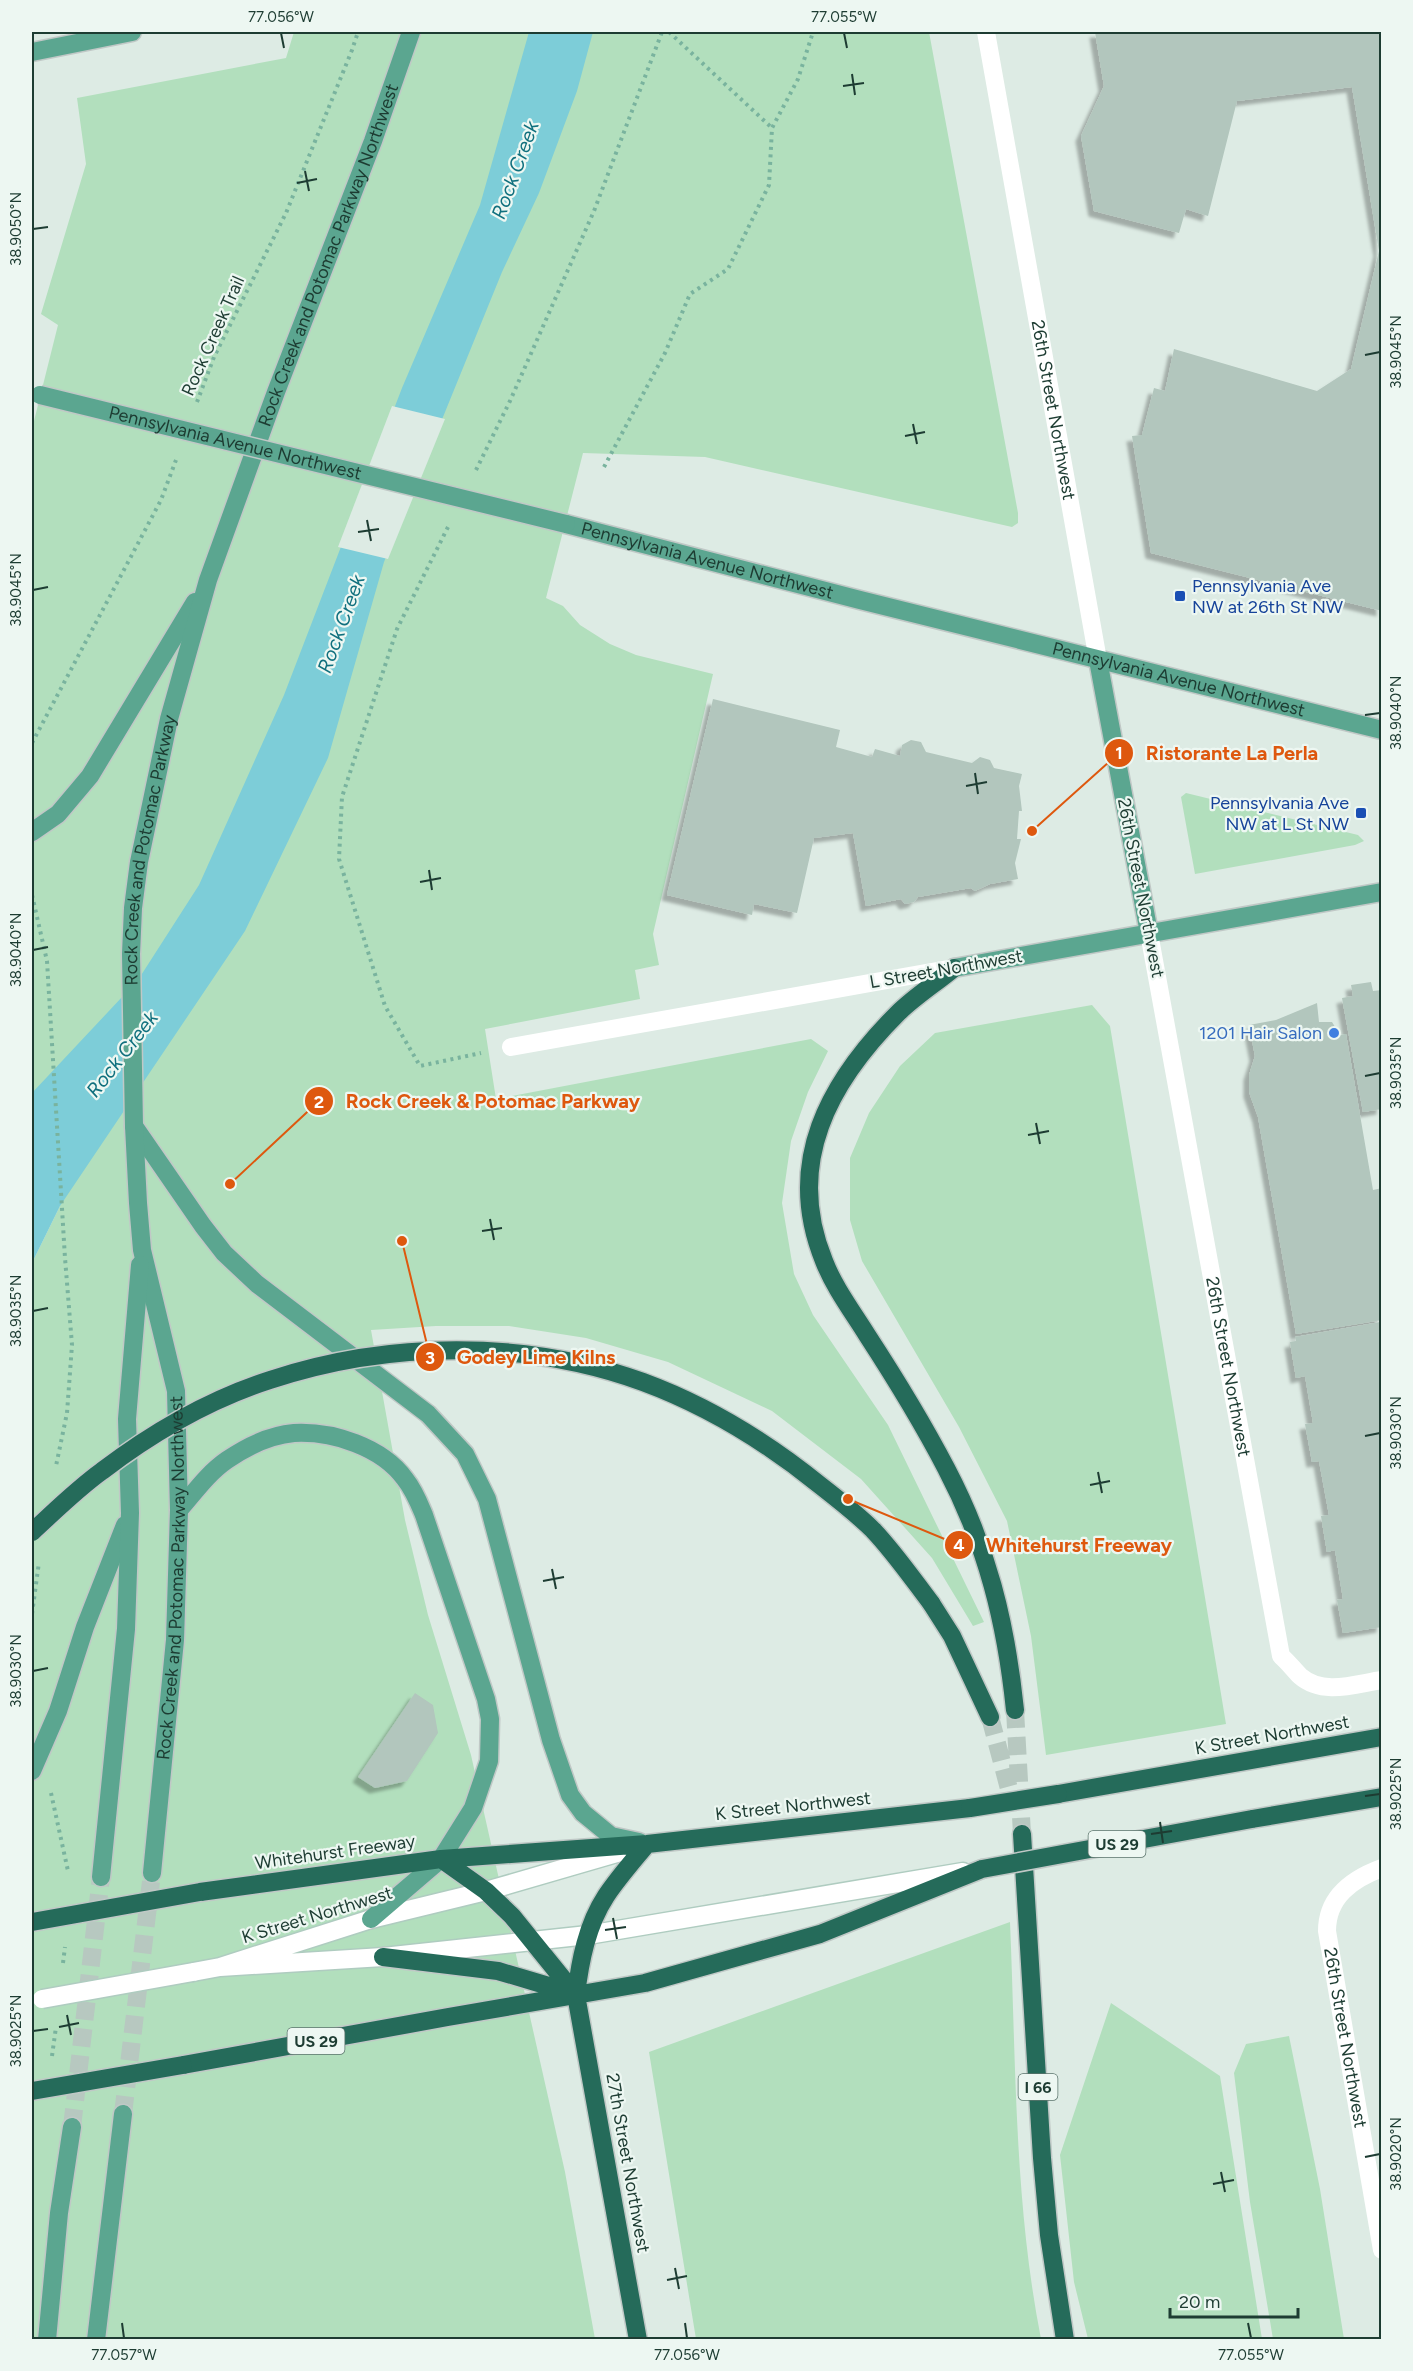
<svg xmlns="http://www.w3.org/2000/svg" width="1413" height="2371" viewBox="0 0 1413 2371" font-family="Figtree,sans-serif">
<style>
.green{fill:#b2dfbd}
.water{fill:#7dcdd8}
.pier{fill:#ddebe4}
.building{fill:#b2c6bd;filter:url(#shadow)}
.lines{fill:none;stroke-linecap:round;stroke-linejoin:round}
.primary-tunnel{stroke:#b7c8c0;stroke-width:18;stroke-dasharray:18 9;stroke-linecap:butt}
.highway-tunnel{stroke:#b7c8c0;stroke-width:18;stroke-dasharray:18 9;stroke-linecap:butt}
.secondary-casing{stroke:#afccc0;stroke-width:21}
.primary-casing{stroke:#c0c8c6;stroke-width:21}
.highway-casing{stroke:#c0c8c6;stroke-width:21}
.path{stroke:#79b39e;stroke-width:4;stroke-dasharray:3 4.5;stroke-linecap:butt}
.street{stroke:#fff;stroke-width:18}
.secondary{stroke:#fff;stroke-width:18}
.primary{stroke:#5ba690;stroke-width:18}
.highway{stroke:#256b5a;stroke-width:18}
.secondary-bridge-casing{stroke:#afccc0;stroke-width:21;stroke-linecap:butt}
.primary-bridge-casing{stroke:#c0c8c6;stroke-width:21;stroke-linecap:butt}
.highway-bridge-casing{stroke:#c0c8c6;stroke-width:21;stroke-linecap:butt}
.secondary-bridge{stroke:#fff;stroke-width:18}
.primary-bridge{stroke:#5ba690;stroke-width:18}
.highway-bridge{stroke:#256b5a;stroke-width:18}
.ticks{fill:none;stroke:#1d3c32;stroke-width:2}
.transit-dot{fill:#1a4fb4;stroke:#edf7f2;stroke-width:2}
.shop-dot{fill:#3f7fe0;stroke:#edf7f2;stroke-width:2}
.labels{text-anchor:middle;dominant-baseline:central;stroke-width:4.5;stroke-linejoin:round;paint-order:stroke}
.shield{fill:#edf7f2;stroke:#5b746c;stroke-width:1.5}
.shield-label{font-size:16px;font-weight:bold;fill:#1d3c32}
.street-label{font-size:18px;fill:#1d3c32;stroke:#edf7f2}
.transit-label{font-size:18px;fill:#164399;stroke:#edf7f2;text-anchor:start}
.shop-label{font-size:18px;fill:#366cbe;stroke:#edf7f2;text-anchor:end}
.water-label{font-size:20px;font-style:italic;fill:#10707e;stroke:#edf7f2}
.leader{fill:none;stroke:#de580e;stroke-width:2}
.callout-dot{fill:#de580e;stroke:#edf7f2;stroke-width:2}
.mark-label{font-size:18px;text-anchor:middle;font-weight:bold;fill:#fff}
.callout-label{font-size:20px;text-anchor:middle;font-weight:bold;fill:#de580e;stroke:#edf7f2;stroke-width:4.5;stroke-linejoin:round;paint-order:stroke}
.neatline{fill:none;stroke:#1d3c32;stroke-width:2}
.ticks-label{font-size:15px;text-anchor:middle;fill:#1d3c32}
</style>
<defs>
<filter id="shadow"><feDropShadow dx="-5.5" dy="5.5" stdDeviation="1.5" flood-color="#0004"/></filter>
</defs>
<rect width="100%" height="100%" fill="#ddebe4"/>
<path class="green" d="M 294,32 L 929,32 L 1018,513 L 1018,523 L 1012,527 L 705,457 L 583,453 L 546,598 L 563,606 L 580,625 L 610,644 L 636,655 L 713,674 L 653,934 L 659,965 L 635,970 L 640,999 L 485,1029 L 496,1099 L 811,1039 L 828,1051 L 808,1092 L 791,1141 L 782,1203 L 794,1274 L 813,1315 L 888,1425 L 984,1622 L 973,1626 L 932,1558 L 861,1479 L 772,1411 L 668,1362 L 586,1338 L 509,1326 L 436,1326 L 371,1330 L 405,1520 L 428,1615 L 471,1755 L 565,2172 L 595,2339 L 32,2340 L 32,1263 L 60,1206 L 32,1155 L 32,429 L 58,325 L 41,314 L 86,164 L 77,98 L 286,58 Z
M 1186,793 L 1358,835 L 1364,841 L 1355,845 L 1195,874 L 1181,797 Z
M 1092,1005 L 1110,1026 L 1226,1724 L 1046,1755 L 1031,1636 L 1007,1521 L 959,1427 L 862,1261 L 850,1220 L 850,1158 L 869,1113 L 900,1066 L 935,1033 Z
M 1010,1922 C 1016,2061 1014,2202 1041,2339 L 696,2339 L 649,2052 Z
M 1111,2003 L 1220,2076 L 1262,2339 L 1088,2339 L 1074,2282 L 1060,2155 Z
M 1289,2036 L 1320,2189 L 1344,2339 L 1273,2339 L 1250,2202 L 1234,2073 L 1246,2044 Z"/>
<path class="water" d="M 529,32 L 593,32 L 577,91 L 539,193 L 502,272 L 384,562 L 328,758 L 245,931 L 60,1206 L 32,1263 L 32,1093 L 138,980 L 199,885 L 284,695 L 402,388 L 480,205 Z"/>
<path class="pier" d="M 392,406 L 445,419 L 388,559 L 338,547 Z"/>
<path class="building" d="M 1095,32 L 1382,32 L 1382,611 L 1151,553 L 1132,436 L 1142,435 L 1154,388 L 1165,391 L 1174,349 L 1317,391 L 1351,369 L 1379,251 L 1352,87 L 1237,101 L 1208,216 L 1186,209 L 1179,233 L 1094,211 L 1081,136 L 1104,86 Z
M 713,699 L 840,730 L 836,747 L 872,757 L 875,749 L 900,756 L 902,745 L 911,740 L 921,742 L 926,752 L 972,763 L 980,757 L 990,760 L 994,768 L 1022,774 L 1019,786 L 1022,811 L 1019,811 L 1017,839 L 1021,839 L 1015,863 L 1018,879 L 990,884 L 975,891 L 971,888 L 918,897 L 914,902 L 905,904 L 901,899 L 866,906 L 853,833 L 814,838 L 797,913 L 754,904 L 752,915 L 667,895 Z
M 1371,982 L 1373,991 L 1382,990 L 1382,1109 L 1363,1112 L 1342,998 L 1353,996 L 1351,985 Z
M 1317,1003 L 1319,1022 L 1332,1022 L 1340,1035 L 1346,1034 L 1373,1190 L 1382,1188 L 1382,1320 L 1296,1334 L 1258,1117 L 1249,1092 L 1249,1075 L 1255,1056 L 1249,1025 L 1276,1020 Z
M 1380,1322 L 1382,1332 L 1382,1627 L 1343,1633 L 1337,1600 L 1343,1599 L 1335,1550 L 1327,1552 L 1321,1516 L 1329,1515 L 1319,1461 L 1312,1462 L 1305,1424 L 1313,1423 L 1305,1376 L 1296,1378 L 1290,1342 L 1296,1341 L 1295,1337 Z
M 415,1693 L 433,1705 L 438,1733 L 407,1781 L 375,1788 L 358,1777 Z"/>
<g class="lines">
<path class="primary-tunnel" d="M 123,2114 L 152,1873
M 72,2127 L 101,1877"/>
<path class="highway-tunnel" d="M 1015,1710 L 1022,1834
M 990,1717 L 1012,1800"/>
<g class="secondary-casing">
<path id="secondary" d="M 220,1967 L 383,1957 L 588,1935 L 963,1872
M 193,1972 L 220,1967 L 371,1919 L 486,1891 L 627,1850"/>
</g>
<g class="primary-casing">
<g id="primary">
<path d="M 32,52 L 132,32"/>
<path id="s4" d="M 566,524 L 860,600 L 1382,730"/>
<path d="M 1098,660 L 1149,933"/>
<path d="M 32,832 L 58,814 L 90,776 L 195,602"/>
<path d="M 954,968 L 1382,892"/>
<path d="M 134,1126 L 203,1226 L 224,1253 L 257,1284 L 428,1414 L 465,1454 L 487,1499 L 551,1740 L 570,1795 L 583,1813 L 611,1836 L 639,1842"/>
<path d="M 179,1510 C 194,1493 208,1473 227,1460 C 246,1447 271,1435 294,1433 C 333,1431 382,1447 405,1479 C 414,1490 419,1503 424,1515 L 486,1699 L 490,1719 L 489,1761 L 473,1808 L 441,1859 L 371,1919"/>
<path d="M 32,1771 L 58,1711 L 85,1627 L 125,1525"/>
<path id="s5" d="M 152,1873 L 175,1640 L 179,1510 L 176,1391 L 142,1250 L 138,1203 L 134,1126 L 131,954 L 133,908 L 139,862 L 169,719 L 208,580 L 276,392 L 373,141 L 411,32"/>
<path d="M 101,1877 L 126,1629 L 130,1513 L 127,1419 L 140,1265"/>
<path d="M 47,2340 L 59,2213 L 72,2127"/>
<path d="M 96,2340 L 123,2114"/>
</g>
</g>
<g class="highway-casing">
<path id="highway" d="M 954,968 C 936,983 914,997 898,1013 C 829,1082 784,1163 824,1261 C 834,1287 852,1311 867,1335 C 895,1378 922,1422 946,1468 C 987,1546 1006,1622 1015,1710
M 931,1603 L 952,1636 L 990,1717
M 1058,1794 L 1382,1737
M 1252,1819 L 1382,1797
M 1022,1834 L 1042,2158 L 1049,2235 L 1065,2340
M 441,1859 L 486,1891 L 512,1916 L 576,1995
M 200,1892 L 441,1859 L 647,1844 L 970,1808
M 383,1957 L 498,1971 L 572,1993
M 183,2065 L 448,2017 L 645,1983 L 820,1934 L 982,1869
M 638,2340 L 576,1995 C 580,1961 587,1925 606,1896 C 618,1878 633,1861 647,1844"/>
</g>
<path class="path" d="M 669,32 L 772,128
M 197,402 L 214,357 L 286,213 L 352,50 L 358,32
M 604,467 L 665,353 L 690,294 L 728,269 L 769,185 L 772,128 L 798,79 L 813,32
M 476,470 L 510,401 L 594,211 L 662,32
M 448,527 L 397,629 L 342,797 L 339,859 L 385,1006 L 420,1066 L 481,1053
M 32,743 L 161,500 L 176,460
M 32,895 L 47,961 L 65,1258 L 72,1345 L 67,1413 L 56,1466
M 32,1614 L 39,1562
M 51,1793 L 68,1871
M 63,1963 L 65,1947
M 52,2056 L 56,2027"/>
<g class="street">
<path id="s1" d="M 986,32 L 1098,660"/>
<path id="s2" d="M 1149,933 L 1281,1656 C 1288,1662 1294,1670 1300,1676 C 1323,1696 1355,1684 1382,1680"/>
<path d="M 511,1047 L 954,968"/>
<path id="s3" d="M 1382,1868 C 1352,1879 1327,1897 1327,1931 L 1382,2250"/>
</g>
<use href="#secondary" class="secondary"/>
<use href="#primary" class="primary"/>
<use href="#highway" class="highway"/>
<g class="secondary-bridge-casing">
<path id="secondary-bridge" d="M 42,1999 L 193,1972"/>
</g>
<g class="primary-bridge-casing">
<g id="primary-bridge">
<path id="s6" d="M 40,395 L 566,524"/>
</g>
</g>
<g class="highway-bridge-casing">
<path id="highway-bridge" d="M 32,1532 C 55,1511 77,1489 102,1471 C 152,1433 211,1399 270,1380 C 388,1341 525,1339 643,1382 C 708,1406 768,1443 821,1486 C 839,1500 857,1514 873,1530 C 894,1552 912,1578 931,1603
M 970,1808 L 1058,1794
M 982,1869 L 1252,1819
M 32,1922 L 200,1892
M 32,2091 L 183,2065"/>
</g>
<use href="#secondary-bridge" class="secondary-bridge"/>
<use href="#primary-bridge" class="primary-bridge"/>
<use href="#highway-bridge" class="highway-bridge"/>
</g>
<path class="ticks" d="M 281,33 L 284,48M 844,33 L 847,48M 852,74 L 855,95M 843,86 L 864,83M 305,171 L 309,191M 297,183 L 317,179M 33,229 L 48,227M 1365,355 L 1380,352M 913,424 L 917,444M 905,436 L 925,432M 367,520 L 371,541M 358,532 L 379,529M 33,590 L 48,587M 1365,715 L 1380,713M 975,773 L 978,794M 966,786 L 987,782M 429,870 L 432,890M 420,882 L 441,878M 33,950 L 48,947M 1365,1076 L 1380,1073M 1036,1123 L 1040,1144M 1028,1135 L 1049,1131M 490,1219 L 494,1240M 482,1231 L 502,1228M 33,1311 L 48,1308M 1365,1436 L 1380,1433M 1098,1472 L 1102,1493M 1090,1485 L 1110,1481M 552,1569 L 556,1589M 543,1581 L 564,1577M 33,1671 L 48,1668M 1365,1796 L 1380,1794M 1160,1822 L 1163,1843M 1151,1834 L 1172,1831M 613,1918 L 617,1939M 605,1930 L 626,1927M 67,2015 L 71,2035M 59,2027 L 79,2023M 33,2031 L 48,2029M 1365,2157 L 1380,2154M 1221,2172 L 1225,2192M 1213,2184 L 1234,2180M 675,2268 L 679,2289M 667,2280 L 687,2276M 122,2323 L 124,2338M 685,2323 L 687,2338M 1248,2323 L 1251,2338"/>
<g class="transit-dot">
<rect x="1174" y="590" width="12" height="12" rx="3"/>
<rect x="1355" y="807" width="12" height="12" rx="3"/>
</g>
<circle class="shop-dot" cx="1334" cy="1033" r="6"/>
<g class="labels">
<g class="shield">
<rect x="1088.5" y="1831" width="57" height="26" rx="4.5"/>
<rect x="287.5" y="2028" width="57" height="26" rx="4.5"/>
<rect x="1018.5" y="2074" width="39" height="26" rx="4.5"/>
</g>
<g class="shield-label">
<text x="1117" y="1844">US 29</text>
<text x="316" y="2041">US 29</text>
<text x="1038" y="2087">I 66</text>
</g>
<g class="street-label">
<text stroke="none"><textPath href="#s5" startOffset="1654">Rock Creek and Potomac Parkway Northwest</textPath></text>
<text transform="translate(213 336) rotate(-66)">Rock Creek Trail</text>
<text stroke="none"><textPath href="#s1" startOffset="384">26th Street Northwest</textPath></text>
<text stroke="none"><textPath href="#s6" startOffset="201">Pennsylvania Avenue Northwest</textPath></text>
<text stroke="none"><textPath href="#s4" startOffset="146">Pennsylvania Avenue Northwest</textPath></text>
<text stroke="none"><textPath href="#s4" startOffset="632">Pennsylvania Avenue Northwest</textPath></text>
<text stroke="none"><textPath href="#s5" startOffset="1030">Rock Creek and Potomac Parkway</textPath></text>
<text transform="translate(1141 888) rotate(79)">26th Street Northwest</text>
<text transform="translate(946 969) rotate(-10)">L Street Northwest</text>
<text stroke="none"><textPath href="#s2" startOffset="441">26th Street Northwest</textPath></text>
<text stroke="none"><textPath href="#s5" startOffset="296">Rock Creek and Potomac Parkway Northwest</textPath></text>
<text transform="translate(1272 1735) rotate(-10)">K Street Northwest</text>
<text transform="translate(793 1806) rotate(-6)">K Street Northwest</text>
<text transform="translate(335 1852) rotate(-8)">Whitehurst Freeway</text>
<text transform="translate(317 1915) rotate(-17)">K Street Northwest</text>
<text stroke="none"><textPath href="#s3" startOffset="198">26th Street Northwest</textPath></text>
<text transform="translate(628 2163) rotate(80)">27th Street Northwest</text>
</g>
<g class="transit-label">
<text x="1192" y="586">Pennsylvania Ave<tspan x="1192" dy="21">NW at 26th St NW</tspan></text>
<text x="1349" y="803" text-anchor="end">Pennsylvania Ave<tspan x="1349" dy="21">NW at L St NW</tspan></text>
</g>
<g class="shop-label">
<text x="1322" y="1033">1201 Hair Salon</text>
</g>
<g class="water-label">
<text transform="translate(515 170) rotate(-70)">Rock Creek</text>
<text transform="translate(341 624) rotate(-70)">Rock Creek</text>
<text transform="translate(122 1054) rotate(-52)">Rock Creek</text>
</g>
</g>
<path class="leader" d="M1032 831L1119 753M230 1184L319 1101M402 1241L430 1357M848 1499L959 1545"/>
<g class="callout-dot">
<circle cx="1032" cy="831" r="6"/>
<circle cx="230" cy="1184" r="6"/>
<circle cx="402" cy="1241" r="6"/>
<circle cx="848" cy="1499" r="6"/>
<circle cx="1119" cy="753" r="15"/>
<circle cx="319" cy="1101" r="15"/>
<circle cx="430" cy="1357" r="15"/>
<circle cx="959" cy="1545" r="15"/>
</g>
<g class="mark-label">
<text x="1119" y="759">1</text>
<text x="319" y="1108">2</text>
<text x="430" y="1364">3</text>
<text x="959" y="1551">4</text>
</g>
<g class="callout-label">
<text x="1232" y="760">Ristorante La Perla</text>
<text x="493" y="1108">Rock Creek &amp; Potomac Parkway</text>
<text x="536" y="1364">Godey Lime Kilns</text>
<text x="1079" y="1552">Whitehurst Freeway</text>
</g>
<rect width="1413" height="2371" fill="none" stroke="#edf7f2" stroke-width="66"/>
<path d="M1170 2308v9h128v-9" fill="none" stroke="#1d3c32" stroke-width="3"/>
<text x="1179" y="2308" font-size="18" fill="#1d3c32" stroke="#edf7f2" stroke-width="4.5" paint-order="stroke">20 m</text>
<rect x="33" y="33" width="1347" height="2305" class="neatline"/>
<g class="ticks-label">
<text x="281" y="22">77.056°W</text>
<text x="844" y="22">77.055°W</text>
<text transform="translate(16 229) rotate(-90)" y="5">38.9050°N</text>
<text transform="translate(1396 352) rotate(-90)" y="5">38.9045°N</text>
<text transform="translate(16 590) rotate(-90)" y="5">38.9045°N</text>
<text transform="translate(1396 713) rotate(-90)" y="5">38.9040°N</text>
<text transform="translate(16 950) rotate(-90)" y="5">38.9040°N</text>
<text transform="translate(1396 1073) rotate(-90)" y="5">38.9035°N</text>
<text transform="translate(16 1311) rotate(-90)" y="5">38.9035°N</text>
<text transform="translate(1396 1433) rotate(-90)" y="5">38.9030°N</text>
<text transform="translate(16 1671) rotate(-90)" y="5">38.9030°N</text>
<text transform="translate(1396 1794) rotate(-90)" y="5">38.9025°N</text>
<text transform="translate(16 2031) rotate(-90)" y="5">38.9025°N</text>
<text transform="translate(1396 2154) rotate(-90)" y="5">38.9020°N</text>
<text x="124" y="2360">77.057°W</text>
<text x="687" y="2360">77.056°W</text>
<text x="1251" y="2360">77.055°W</text>
</g>
</svg>
